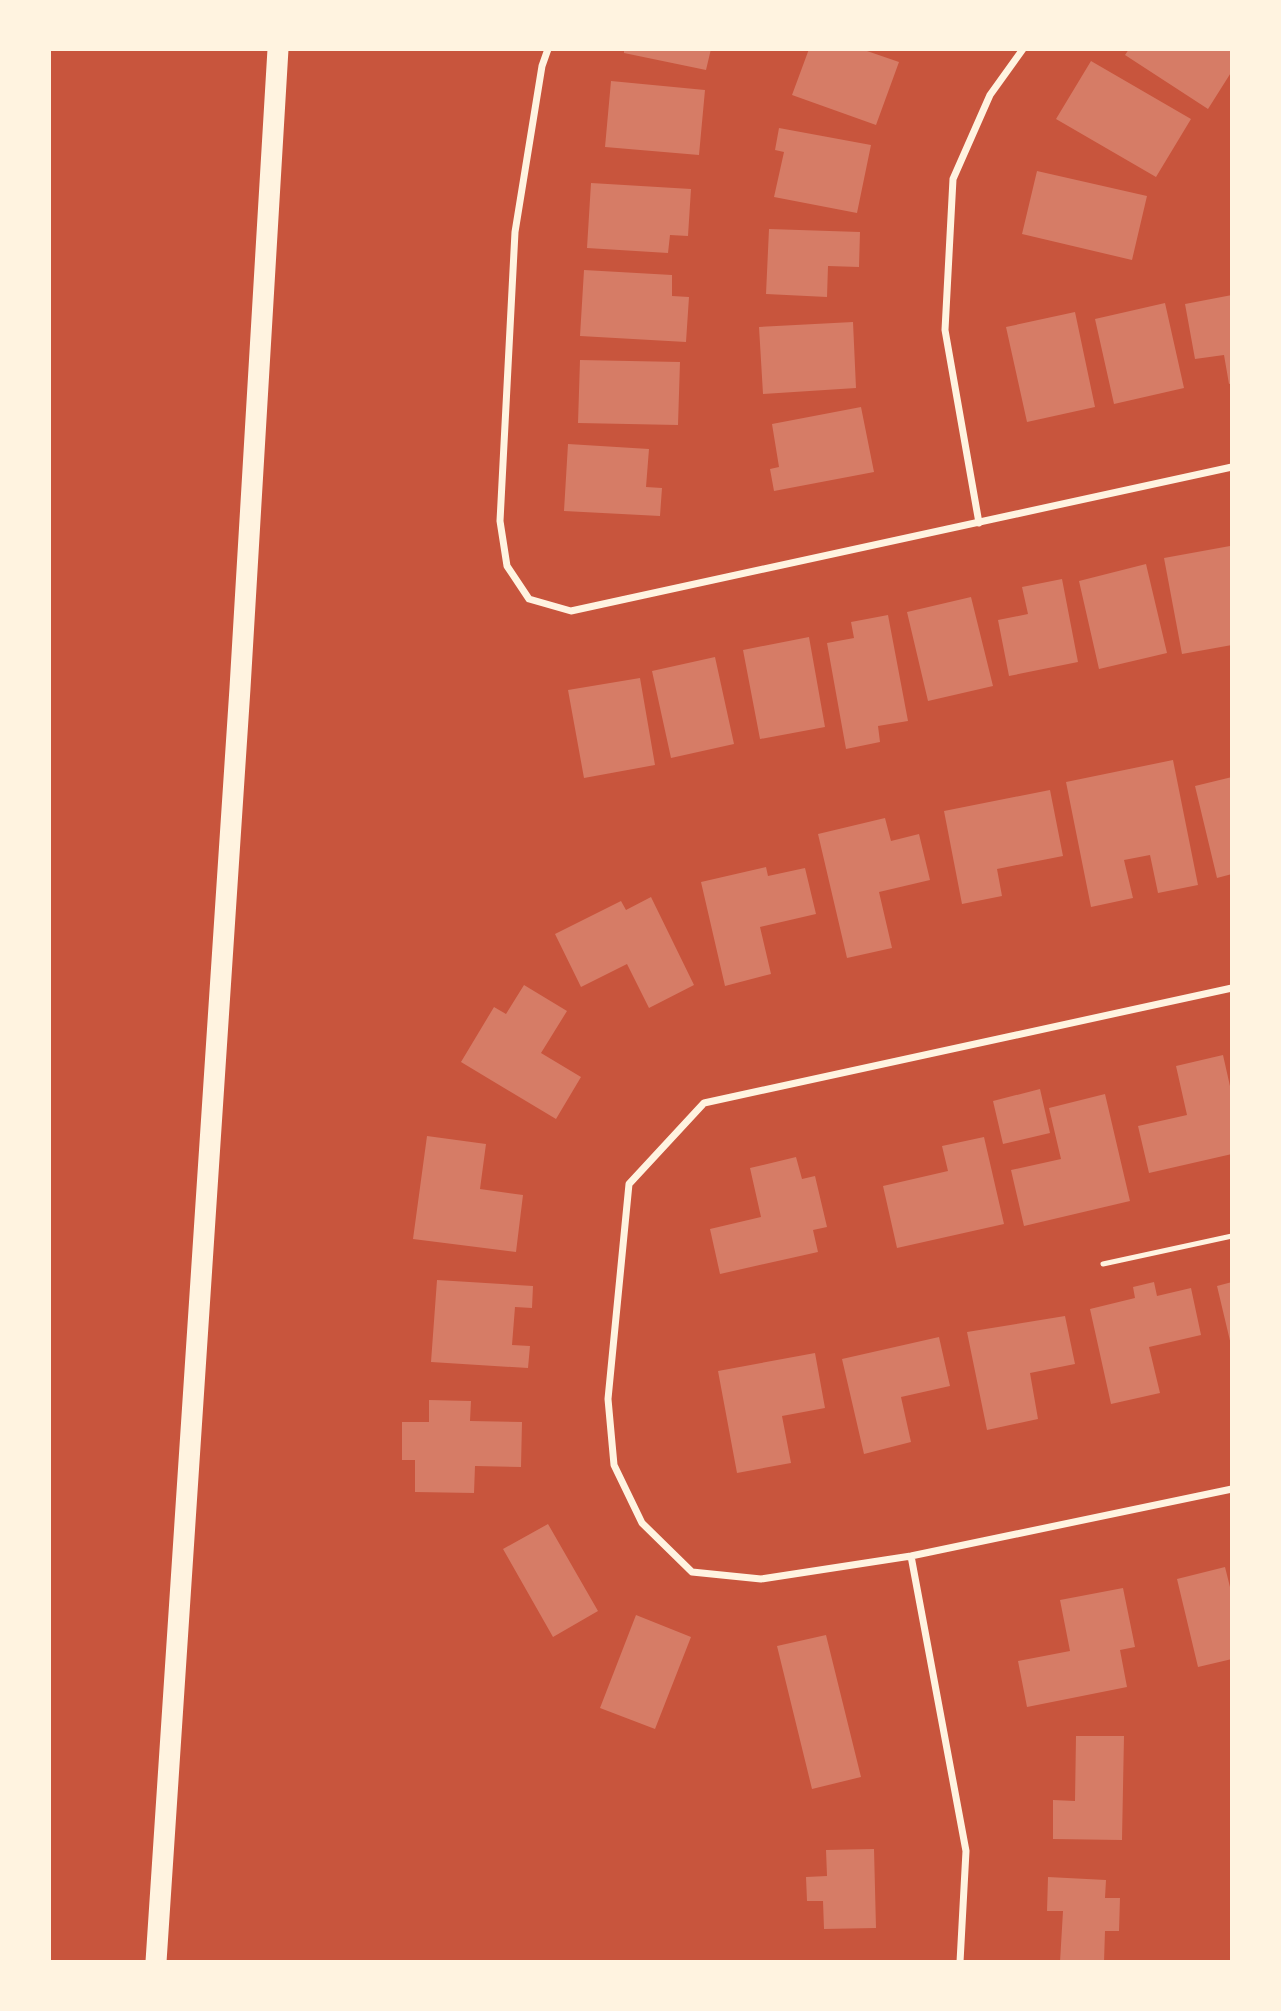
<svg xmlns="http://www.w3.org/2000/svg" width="1281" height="2011" viewBox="0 0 1281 2011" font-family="Quicksand,sans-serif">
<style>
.building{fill:#d67c66}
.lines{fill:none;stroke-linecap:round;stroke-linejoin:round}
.service{stroke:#fff3e0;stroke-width:5}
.minor{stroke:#fff3e0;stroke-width:7}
.motorway{stroke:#fff3e0;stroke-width:21}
</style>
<rect width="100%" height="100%" fill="#c8553d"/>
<path class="building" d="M 624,49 L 711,49 L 706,70 L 624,53 Z
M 809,49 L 868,49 L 867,51 L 899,62 L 876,125 L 792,95 Z
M 1129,49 L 1232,49 L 1232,71 L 1208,109 L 1125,55 Z
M 1091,61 L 1191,119 L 1156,177 L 1056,119 Z
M 611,81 L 705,90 L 699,155 L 605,147 Z
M 779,128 L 871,145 L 857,213 L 774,197 L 784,152 L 775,150 Z
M 1037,171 L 1147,196 L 1132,260 L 1022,234 Z
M 591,183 L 691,189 L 688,236 L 670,235 L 668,253 L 587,248 Z
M 769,229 L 860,232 L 859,267 L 828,266 L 827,297 L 766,294 Z
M 584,270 L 672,275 L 672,296 L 689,297 L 686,342 L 580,336 Z
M 1232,295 L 1232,383 L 1229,384 L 1224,355 L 1195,359 L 1185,304 Z
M 1165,303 L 1184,388 L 1114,404 L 1095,319 Z
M 1075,312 L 1095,407 L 1027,422 L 1006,327 Z
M 853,322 L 856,388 L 763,394 L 759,327 Z
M 580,360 L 680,362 L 678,425 L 578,423 Z
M 861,407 L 874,472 L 774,491 L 770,469 L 779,467 L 772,424 Z
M 568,444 L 649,449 L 646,487 L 662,488 L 660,516 L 564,511 Z
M 1230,546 L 1232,558 L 1232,645 L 1182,654 L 1164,558 Z
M 1146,564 L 1167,653 L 1099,669 L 1079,581 Z
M 1062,579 L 1078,662 L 1009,676 L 998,620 L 1028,614 L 1022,587 Z
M 971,597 L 993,686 L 928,701 L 907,612 Z
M 888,615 L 908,721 L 878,726 L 880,742 L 846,749 L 827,643 L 854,638 L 851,622 Z
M 809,637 L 825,727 L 760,739 L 743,650 Z
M 715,657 L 734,744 L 671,758 L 652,671 Z
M 640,678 L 655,765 L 584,778 L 568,690 Z
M 1173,760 L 1198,885 L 1158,893 L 1150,855 L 1124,860 L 1133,898 L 1091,907 L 1066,782 Z
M 1232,777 L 1232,874 L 1217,878 L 1195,786 Z
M 1050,790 L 1063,856 L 997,869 L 1002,896 L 962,904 L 944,811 Z
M 885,818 L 891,841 L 919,834 L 930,880 L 879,892 L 892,948 L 847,958 L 818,834 Z
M 766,867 L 768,876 L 805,868 L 816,914 L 760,927 L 771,974 L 725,986 L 701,882 Z
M 651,897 L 694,985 L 649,1008 L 627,964 L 581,987 L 555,934 L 621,901 L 626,910 Z
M 524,985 L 567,1011 L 541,1053 L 581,1077 L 556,1119 L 461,1062 L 494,1007 L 506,1014 Z
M 1223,1055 L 1232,1095 L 1232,1154 L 1149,1173 L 1138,1126 L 1187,1115 L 1176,1066 Z
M 1040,1089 L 1050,1133 L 1003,1144 L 993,1101 Z
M 1105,1094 L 1130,1201 L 1024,1226 L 1011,1170 L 1061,1159 L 1049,1108 Z
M 427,1136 L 486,1144 L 480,1189 L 523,1195 L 516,1252 L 413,1239 Z
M 984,1137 L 1004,1224 L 897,1248 L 883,1186 L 948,1171 L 942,1146 Z
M 796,1157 L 802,1179 L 815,1176 L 827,1227 L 813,1230 L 818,1252 L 720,1274 L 710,1229 L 761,1217 L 750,1168 Z
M 437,1280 L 533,1286 L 532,1308 L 515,1307 L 512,1345 L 530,1346 L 528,1368 L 431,1362 Z
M 1154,1282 L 1157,1296 L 1191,1288 L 1201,1335 L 1149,1347 L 1160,1393 L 1111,1404 L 1090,1309 L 1135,1298 L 1133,1287 Z
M 1232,1282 L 1232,1345 L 1231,1345 L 1217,1286 Z
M 1065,1316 L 1075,1364 L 1030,1373 L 1038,1419 L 987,1430 L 967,1332 Z
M 939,1337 L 950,1386 L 901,1397 L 911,1442 L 864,1454 L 842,1359 Z
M 815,1353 L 825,1408 L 782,1416 L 791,1463 L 737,1473 L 718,1371 Z
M 429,1400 L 471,1401 L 470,1421 L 522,1422 L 521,1467 L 475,1466 L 474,1493 L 415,1492 L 415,1460 L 402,1460 L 402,1422 L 429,1422 Z
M 548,1524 L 598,1611 L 553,1637 L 503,1549 Z
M 1225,1567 L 1232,1595 L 1232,1659 L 1198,1667 L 1177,1579 Z
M 1123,1588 L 1135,1647 L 1120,1650 L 1127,1687 L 1027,1707 L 1018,1661 L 1070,1651 L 1060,1600 Z
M 636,1615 L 691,1637 L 655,1729 L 600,1708 Z
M 826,1635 L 861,1777 L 812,1789 L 777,1646 Z
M 1076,1736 L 1124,1736 L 1122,1840 L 1053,1839 L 1053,1800 L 1075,1801 Z
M 874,1849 L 876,1928 L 824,1929 L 823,1901 L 807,1901 L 806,1877 L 827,1876 L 826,1850 Z
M 1048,1877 L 1106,1880 L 1105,1898 L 1120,1898 L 1119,1931 L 1105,1931 L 1104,1962 L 1060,1962 L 1063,1911 L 1047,1911 Z"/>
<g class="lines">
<path class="service" d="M 1103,1264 L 1232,1236"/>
<path class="minor" d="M 548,49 L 542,66 L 515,232 L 500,521 L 507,566 L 529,599 L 571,611 L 1232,467
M 979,523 L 945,330 L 953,179 L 990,95 L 1023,49
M 1232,988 L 704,1103 L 629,1184 L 608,1399 L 614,1465 L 642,1523 L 692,1572 L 761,1579 L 911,1556 L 1232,1489
M 911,1556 L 966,1851 L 960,1962"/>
<path class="motorway" d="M 156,1962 L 240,688 L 278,49"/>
</g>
<rect width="1281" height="2011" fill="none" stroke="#fff3e0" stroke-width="102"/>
</svg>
